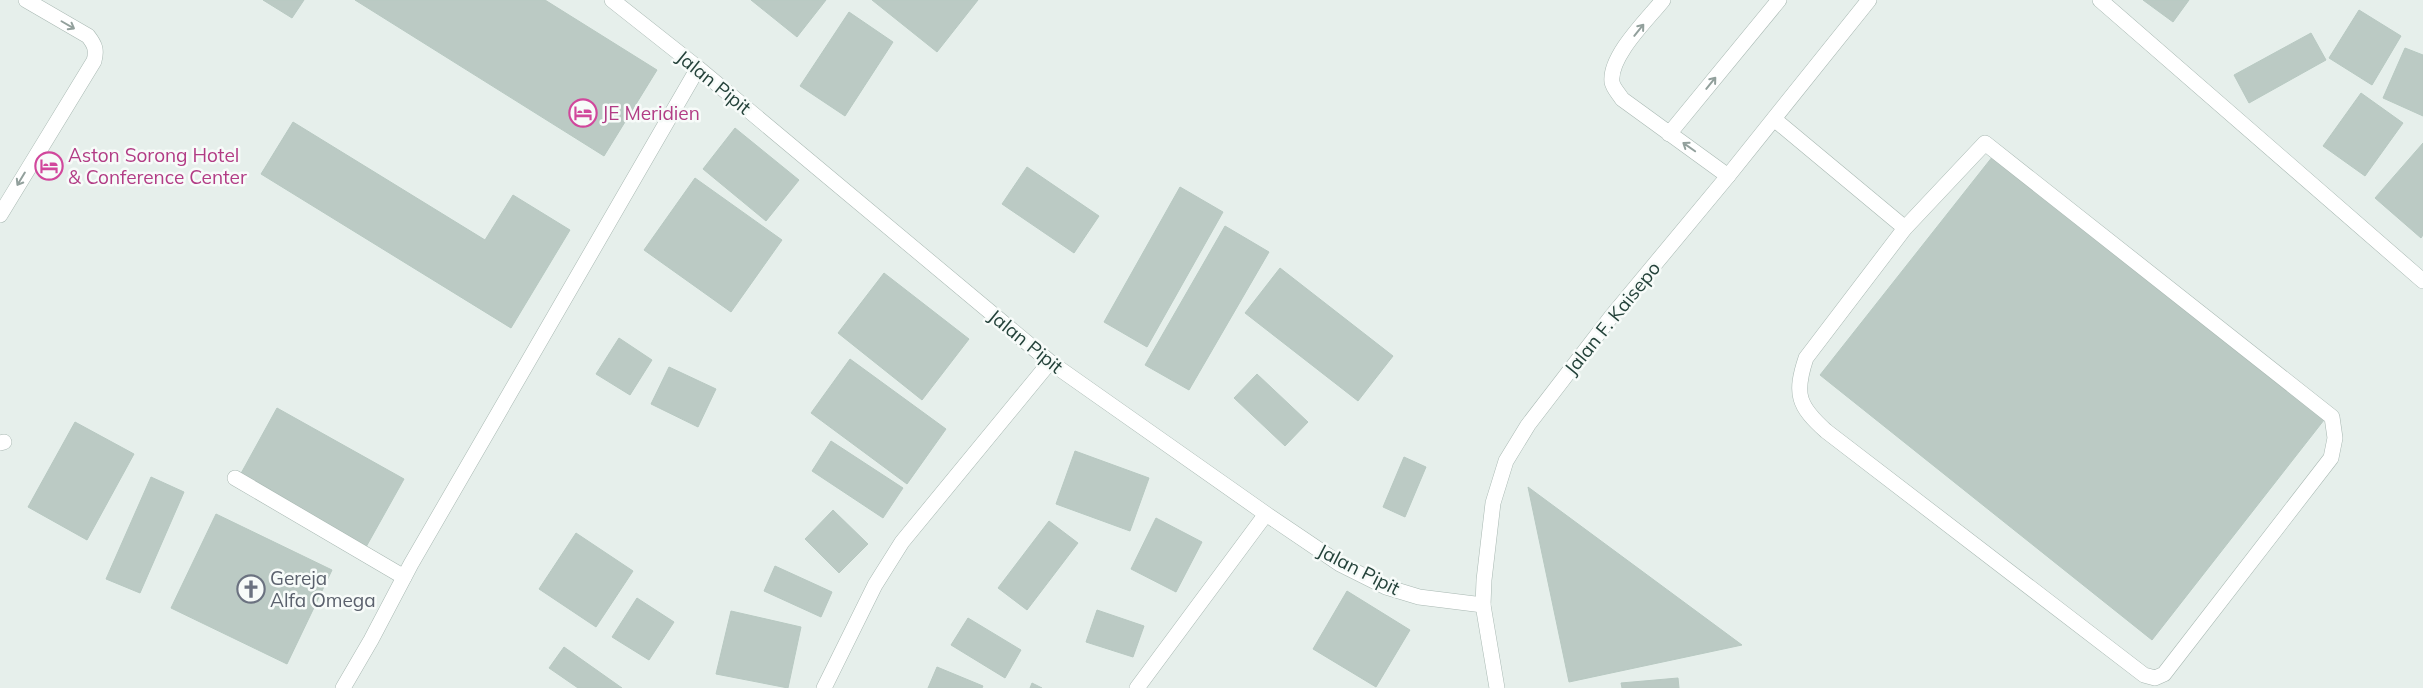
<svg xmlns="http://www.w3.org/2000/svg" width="2423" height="688" viewBox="0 0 2423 688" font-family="Mulish,sans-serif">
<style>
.building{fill:#bbcac4;stroke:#b8c9c2}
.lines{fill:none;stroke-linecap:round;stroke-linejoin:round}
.service-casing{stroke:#a8b8b2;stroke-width:16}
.minor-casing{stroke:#a8b8b2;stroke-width:16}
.tertiary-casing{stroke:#a8b8b2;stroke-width:16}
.service{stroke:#fff;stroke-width:15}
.minor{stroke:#fff;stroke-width:15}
.tertiary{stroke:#fff;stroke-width:15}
.oneway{stroke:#92a09c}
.labels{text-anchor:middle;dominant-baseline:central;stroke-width:5;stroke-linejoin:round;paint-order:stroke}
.street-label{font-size:19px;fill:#24423a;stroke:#f7fbf9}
.hotel-label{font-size:19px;fill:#b23c85;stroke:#f7fbf9;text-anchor:start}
.worship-label{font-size:19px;fill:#5b616d;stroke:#f7fbf9;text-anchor:start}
</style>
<rect width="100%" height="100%" fill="#e6efeb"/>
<path class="building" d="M 263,0 L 304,0 L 292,18 Z
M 355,0 L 545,0 L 657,70 L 604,156 Z
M 751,0 L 826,0 L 797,37 Z
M 872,0 L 978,0 L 937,52 Z
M 2143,0 L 2189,0 L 2173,22 Z
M 2359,10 L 2401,36 L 2372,85 L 2329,58 Z
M 849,12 L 893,42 L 845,116 L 800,86 Z
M 2311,33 L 2326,60 L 2249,103 L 2234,75 Z
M 2405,48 L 2423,55 L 2423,116 L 2383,98 Z
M 2361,93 L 2403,123 L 2365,176 L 2323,146 Z
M 293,122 L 485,240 L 513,195 L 570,230 L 511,328 L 261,174 Z
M 735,128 L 799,180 L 766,221 L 703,169 Z
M 2423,143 L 2423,235 L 2421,238 L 2375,198 Z
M 1993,156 L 2324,420 L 2152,640 L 1820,375 Z
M 1027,167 L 1099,216 L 1074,253 L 1002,204 Z
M 695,178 L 782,240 L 731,312 L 644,250 Z
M 1180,187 L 1223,212 L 1147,347 L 1104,322 Z
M 1225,226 L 1269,252 L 1189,390 L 1145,365 Z
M 1280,268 L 1393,356 L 1358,401 L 1245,313 Z
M 884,273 L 969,339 L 922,400 L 838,333 Z
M 619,338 L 652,360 L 630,395 L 596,374 Z
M 850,359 L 946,429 L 907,484 L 811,413 Z
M 669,367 L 716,389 L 698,427 L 651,404 Z
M 1257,374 L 1308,422 L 1285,446 L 1234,398 Z
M 277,408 L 404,479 L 366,547 L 239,477 Z
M 75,422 L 134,454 L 87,540 L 28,507 Z
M 831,441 L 903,488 L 883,518 L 812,471 Z
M 1075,451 L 1149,478 L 1130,531 L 1056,504 Z
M 1404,457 L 1426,467 L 1405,517 L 1383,507 Z
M 151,477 L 184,492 L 140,593 L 106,579 Z
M 1528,487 L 1742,645 L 1569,682 Z
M 833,510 L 868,544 L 839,573 L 805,539 Z
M 216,514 L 332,570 L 287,664 L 171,608 Z
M 1156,518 L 1202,542 L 1176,592 L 1131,569 Z
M 1049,521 L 1078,543 L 1027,610 L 998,588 Z
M 576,533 L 633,571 L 596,627 L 539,589 Z
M 775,566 L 832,592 L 821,617 L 764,591 Z
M 1347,591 L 1410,630 L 1376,687 L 1313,649 Z
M 637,598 L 674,622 L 649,660 L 612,637 Z
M 1097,610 L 1144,626 L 1133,657 L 1086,642 Z
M 731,611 L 801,627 L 788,688 L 716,674 Z
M 968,618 L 1021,650 L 1005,678 L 951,645 Z
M 564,647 L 622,688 L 578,688 L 549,668 Z
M 937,667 L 983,686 L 982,688 L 928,688 Z
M 1678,678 L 1679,688 L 1622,688 L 1621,683 Z
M 1032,683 L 1042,688 L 1030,688 Z"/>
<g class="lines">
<g class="service-casing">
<path id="service" d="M 1663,0 C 1648,19 1609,56 1612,82 C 1613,88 1619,94 1622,99 L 1728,176
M 1774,119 L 1905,228
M 1669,134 L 1779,0
M 1985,143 L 2332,417 L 2335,438 L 2331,458 L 2164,674 L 2155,678 L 2144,675 L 1826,431 C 1798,406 1794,394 1806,358 L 1905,228 Z
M 0,215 L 94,61 C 97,50 95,45 88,36 L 26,0
M 235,478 L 404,577"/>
</g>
<g class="minor-casing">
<path id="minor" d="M 612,0 L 698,68 L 1050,362 L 1266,514 L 1340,564 L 1386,587 L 1419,597 L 1483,605
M 2100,0 L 2423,281
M 0,443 L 4,442
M 343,688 L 371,640 L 411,564 L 698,68
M 824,688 L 875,585 L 902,542 L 1050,362
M 1137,688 L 1266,514"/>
</g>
<g class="tertiary-casing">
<path id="tertiary" d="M 1497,688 L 1483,605 L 1484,580 L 1493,503 L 1506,461 L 1528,425 L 1611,317 L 1728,176 L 1869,0"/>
</g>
<use href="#service" class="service"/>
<use href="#minor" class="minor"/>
<use href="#tertiary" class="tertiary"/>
</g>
<defs><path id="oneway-shaft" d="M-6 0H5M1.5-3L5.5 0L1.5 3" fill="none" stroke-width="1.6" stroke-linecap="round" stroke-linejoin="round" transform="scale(1.25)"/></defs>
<g class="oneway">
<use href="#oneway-shaft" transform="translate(68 25) rotate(30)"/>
<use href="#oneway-shaft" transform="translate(1639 30) rotate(-51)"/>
<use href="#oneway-shaft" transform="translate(1711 83) rotate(-51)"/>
<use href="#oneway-shaft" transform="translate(1689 147) rotate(-145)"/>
<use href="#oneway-shaft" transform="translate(21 179) rotate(121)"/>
</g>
<defs>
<g id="hotel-ring" transform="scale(1.4375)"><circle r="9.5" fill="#f7fbf9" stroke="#d1479c" stroke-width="1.5"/><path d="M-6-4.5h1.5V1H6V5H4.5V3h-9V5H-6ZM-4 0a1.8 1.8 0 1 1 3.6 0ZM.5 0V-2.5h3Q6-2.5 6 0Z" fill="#d1479c"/></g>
<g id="church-ring" transform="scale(1.4375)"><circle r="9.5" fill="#f7fbf9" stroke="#6b7280" stroke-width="1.5"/><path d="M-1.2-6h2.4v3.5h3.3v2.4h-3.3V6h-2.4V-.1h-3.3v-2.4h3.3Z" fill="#6b7280"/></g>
</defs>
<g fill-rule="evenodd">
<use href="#hotel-ring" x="583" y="113"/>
<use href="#hotel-ring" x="49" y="166"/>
<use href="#church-ring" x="251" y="589"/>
</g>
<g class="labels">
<g class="street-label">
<text transform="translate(714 82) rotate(39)">Jalan Pipit</text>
<text transform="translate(1612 318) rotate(-51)">Jalan F. Kaisepo</text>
<text transform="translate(1026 341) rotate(39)">Jalan Pipit</text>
<text transform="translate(1359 569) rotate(27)">Jalan Pipit</text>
</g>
<g class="hotel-label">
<text x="602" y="113">JE Meridien</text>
<text x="68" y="155">Aston Sorong Hotel<tspan x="68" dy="22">&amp; Conference Center</tspan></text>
</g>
<g class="worship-label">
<text x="270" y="578">Gereja<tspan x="270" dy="22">Alfa Omega</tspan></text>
</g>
</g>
</svg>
